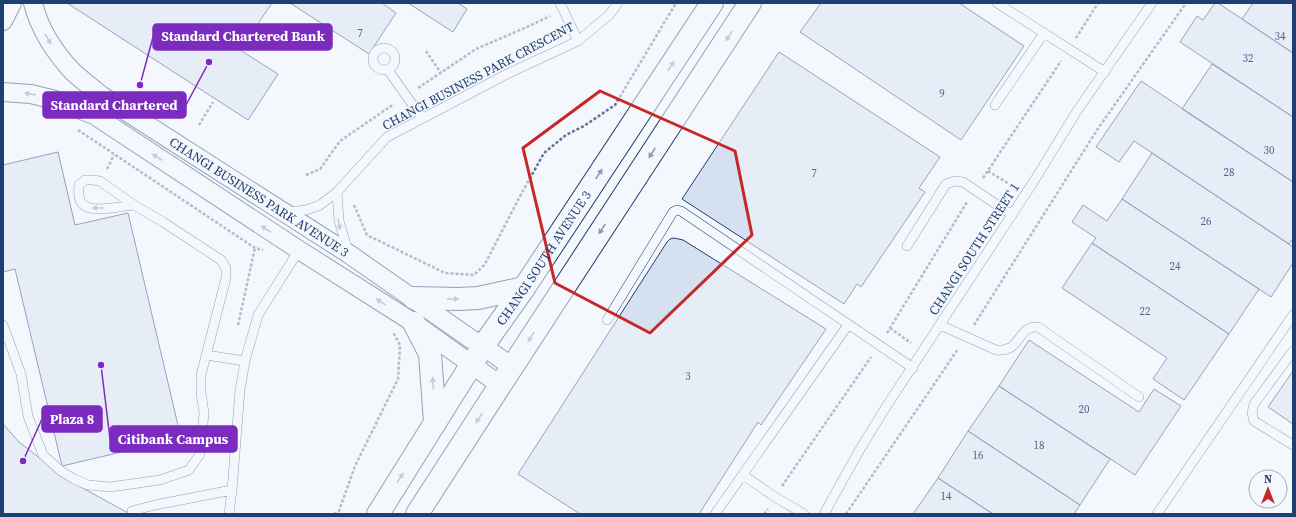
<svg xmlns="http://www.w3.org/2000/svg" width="1296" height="517" viewBox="0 0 1296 517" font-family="'Source Serif 4',serif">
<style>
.building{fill:#d5e0f0;stroke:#1d3f73}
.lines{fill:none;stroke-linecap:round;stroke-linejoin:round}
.lane-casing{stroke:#1d3f73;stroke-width:10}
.street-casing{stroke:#1d3f73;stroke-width:20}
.secondary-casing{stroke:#1d3f73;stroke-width:24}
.path{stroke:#5e769c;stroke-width:2.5;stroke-dasharray:3 2;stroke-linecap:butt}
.lane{stroke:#f4f7fb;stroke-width:9}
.street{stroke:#f4f7fb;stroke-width:18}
.secondary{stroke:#f4f7fb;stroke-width:22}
.oneway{fill:#889bb7}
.marked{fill:none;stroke:#c62828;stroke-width:3;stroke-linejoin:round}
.labels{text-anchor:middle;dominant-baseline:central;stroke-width:3;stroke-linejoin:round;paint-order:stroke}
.number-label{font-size:11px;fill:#4b6792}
.street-label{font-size:13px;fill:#1d3f73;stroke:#f4f7fb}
.leader{fill:none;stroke:#7b2cbf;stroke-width:1.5}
.callout-dot{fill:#7b2cbf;stroke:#f4f7fb;stroke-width:1.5}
.callout{fill:#7b2cbf;stroke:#7b2cbf;stroke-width:1.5}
.callout-label{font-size:14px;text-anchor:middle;font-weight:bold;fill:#fff}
</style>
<rect width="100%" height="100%" fill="#f4f7fb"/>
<path class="building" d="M 67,3 L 272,3 L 240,50 L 278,74 L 248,120 Z
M 290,3 L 382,3 L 396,13 L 369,54 Z
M 408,3 L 458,3 L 467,9 L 453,32 Z
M 821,3 L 959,3 L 1024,46 L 961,140 L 800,32 Z
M 1215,3 L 1218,3 L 1293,53 L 1293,117 L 1180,42 L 1197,16 L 1203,20 Z
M 1253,3 L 1293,3 L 1293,53 L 1242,19 Z
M 779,52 L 940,157 L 919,188 L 925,192 L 861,287 L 857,284 L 844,304 L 682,199 Z
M 1212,64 L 1293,117 L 1293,182 L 1182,109 Z
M 1141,81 L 1293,182 L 1293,238 L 1289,244 L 1134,141 L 1119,162 L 1096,147 Z
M 58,152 L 75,225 L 128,213 L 181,438 L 62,466 L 15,269 L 3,272 L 3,165 Z
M 1152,153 L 1293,247 L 1293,263 L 1271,297 L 1122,199 Z
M 1122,199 L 1259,289 L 1229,334 L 1092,243 L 1096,238 L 1072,222 L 1083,205 L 1107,221 Z
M 674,238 L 683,240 L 826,329 L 761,425 L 758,422 L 699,514 L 580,514 L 518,474 L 667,242 L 670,239 Z
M 1092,243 L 1229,334 L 1184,400 L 1153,379 L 1167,358 L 1062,288 Z
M 1029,340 L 1139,412 L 1154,389 L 1181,406 L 1135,475 L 999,386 Z
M 1293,371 L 1293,424 L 1268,407 Z
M 999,386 L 1110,459 L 1080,505 L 968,431 Z
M 3,424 L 19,442 L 68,480 L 130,514 L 3,514 Z
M 968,431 L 1080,505 L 1074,514 L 993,514 L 938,478 Z
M 938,478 L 993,514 L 913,514 Z"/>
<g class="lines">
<g class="lane-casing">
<path id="lane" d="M 560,3 L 578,41
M 997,3 L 1105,72
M373 59a11 11 0 1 1 22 0a11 11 0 1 1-22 0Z
M 388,70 L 422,118
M 995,105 L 1044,33
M 337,192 L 339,221 L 348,251
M 288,212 L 306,210 L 320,205 L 337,192 L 387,137 L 507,74 L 578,41 L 609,15 L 618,3
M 907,246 L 946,184 L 955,181 L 963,182 L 1012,215
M 607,320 L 673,212 L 677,210 L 681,211 L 913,368
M 3,325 L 21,374 L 28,416 L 43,455 L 61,471 L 74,479 L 88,485 L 110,487 L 160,480 L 189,470 L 200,454 L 204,413 L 201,393 L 201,375 L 226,278 L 226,268 L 221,260 L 163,222 L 134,205 L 100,181 L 93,180 L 85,180 L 79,185 C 78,194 78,204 87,207 C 97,212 123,206 134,205
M 940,325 L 996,350 C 1022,353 1017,325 1038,327 L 1139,397
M 1293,351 L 1254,404 L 1252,413 L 1254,421 L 1293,445
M 206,355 L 245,361
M 743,475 L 775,497 L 804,514
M 132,511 L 155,505 L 232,490
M 229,514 L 232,490 L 240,390 L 245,361 L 258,315 L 299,250
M 715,514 L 848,325
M 824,514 L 859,451 L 884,410 L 1034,181 L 1077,111 L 1152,3
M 1157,514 L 1293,315"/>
</g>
<g class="street-casing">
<g id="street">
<path id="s1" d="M 33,3 C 39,28 55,53 73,72 C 82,80 92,88 102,96 L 349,254 L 471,339 L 483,346 L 512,367"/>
<path d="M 3,21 L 12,3"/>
<path d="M 3,92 L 31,94 L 55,100 L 94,115 L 299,250 L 414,323 L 500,385"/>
</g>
</g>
<g class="secondary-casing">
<g id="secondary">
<path d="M 414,298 L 458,299 L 478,298 L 524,288"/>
<path d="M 414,323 L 430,354 L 435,422"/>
<path id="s2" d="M 378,514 L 483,346 L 524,288 L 712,3"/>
<path d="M 417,514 L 512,367 L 750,3"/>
</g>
</g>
<path class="path" d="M 1076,38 L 1098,3
M 426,51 L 441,73
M 418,88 L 476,49 L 527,27 L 550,16
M 199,125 L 213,102
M 78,130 L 255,248 L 263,250
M 107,169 L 114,155
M 988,171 L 1014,187
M 306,175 L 320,169 L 340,141 L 394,104
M 983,178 L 1061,61
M 354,205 L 367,235 L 445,273 L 474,275 L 485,264 L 519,198 L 544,153 L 566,135 L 584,126 L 615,105 L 676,3
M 238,325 L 255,248
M 974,325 L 1097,130 L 1186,3
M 890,328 L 911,343
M 887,333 L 967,202
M 782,486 L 871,357
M 334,514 L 339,511 L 355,466 L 398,379 L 400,345 L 393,332
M 764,514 L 768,509
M 846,514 L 958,349"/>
<use href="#lane" class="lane"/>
<use href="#street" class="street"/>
<use href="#secondary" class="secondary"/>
</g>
<defs><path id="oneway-solid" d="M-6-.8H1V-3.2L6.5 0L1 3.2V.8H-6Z"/></defs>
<g class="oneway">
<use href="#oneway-solid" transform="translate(729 36) rotate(123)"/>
<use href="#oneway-solid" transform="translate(48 39) rotate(60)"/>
<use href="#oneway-solid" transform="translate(671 66) rotate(-57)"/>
<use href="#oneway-solid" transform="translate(30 94) rotate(-172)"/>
<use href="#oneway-solid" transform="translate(652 153) rotate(123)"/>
<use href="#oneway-solid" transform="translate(157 157) rotate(-147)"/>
<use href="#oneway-solid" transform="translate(599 174) rotate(-57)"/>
<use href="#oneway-solid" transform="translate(98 208) rotate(180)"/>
<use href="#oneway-solid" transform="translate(339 224) rotate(79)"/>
<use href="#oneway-solid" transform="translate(266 229) rotate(-147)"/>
<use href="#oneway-solid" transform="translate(602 229) rotate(123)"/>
<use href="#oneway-solid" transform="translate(453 299) rotate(1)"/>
<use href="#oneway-solid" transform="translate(381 302) rotate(-148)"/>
<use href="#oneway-solid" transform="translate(531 337) rotate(123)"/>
<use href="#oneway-solid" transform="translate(433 383) rotate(-94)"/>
<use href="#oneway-solid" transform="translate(479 418) rotate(123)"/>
<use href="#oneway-solid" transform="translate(400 478) rotate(-58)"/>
</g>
<path d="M0 0H1296V517H0ZM 600,91 L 735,151 L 752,235 L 650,333 L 555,283 L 523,148 Z" fill="#f4f7fb" fill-opacity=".55" fill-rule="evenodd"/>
<path class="marked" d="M 600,91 L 735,151 L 752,235 L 650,333 L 555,283 L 523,148 Z"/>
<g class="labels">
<g class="number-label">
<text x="360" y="33">7</text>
<text x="1280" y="36">34</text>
<text x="1248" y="58">32</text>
<text x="942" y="93">9</text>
<text x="1269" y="150">30</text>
<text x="1229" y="172">28</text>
<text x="814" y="173">7</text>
<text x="1206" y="221">26</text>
<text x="1175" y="266">24</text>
<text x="1145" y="311">22</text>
<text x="688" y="376">3</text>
<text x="1084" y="409">20</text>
<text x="1039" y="445">18</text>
<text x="978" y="455">16</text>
<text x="946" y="496">14</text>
</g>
<g class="street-label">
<text transform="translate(478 76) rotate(-28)">CHANGI BUSINESS PARK CRESCENT</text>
<text stroke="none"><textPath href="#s1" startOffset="305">CHANGI BUSINESS PARK AVENUE 3</textPath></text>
<text transform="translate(974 249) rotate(-57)">CHANGI SOUTH STREET 1</text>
<text stroke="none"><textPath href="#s2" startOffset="305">CHANGI SOUTH AVENUE 3</textPath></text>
</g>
</g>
<path class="leader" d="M140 85L153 37M209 62L186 105M23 461L42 419M101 365L110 439"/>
<g class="callout-dot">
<circle cx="140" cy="85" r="4"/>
<circle cx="209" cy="62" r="4"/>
<circle cx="23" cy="461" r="4"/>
<circle cx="101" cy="365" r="4"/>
</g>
<g class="callout">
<rect x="153" y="24" width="179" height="26" rx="4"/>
<rect x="43" y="92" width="143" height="26" rx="4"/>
<rect x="42" y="406" width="60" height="26" rx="4"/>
<rect x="110" y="426" width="127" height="26" rx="4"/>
</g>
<g class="callout-label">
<text x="243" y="41">Standard Chartered Bank</text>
<text x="114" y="110">Standard Chartered</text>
<text x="72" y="424">Plaza 8</text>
<text x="173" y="444">Citibank Campus</text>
</g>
<rect width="1296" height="517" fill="none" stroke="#1d3f73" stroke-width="8"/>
<g transform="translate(1268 489)"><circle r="19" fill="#f4f7fb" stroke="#9eadc5"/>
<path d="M0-3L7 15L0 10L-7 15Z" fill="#c62828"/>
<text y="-6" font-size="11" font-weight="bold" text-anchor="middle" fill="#1d3f73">N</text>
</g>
</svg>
